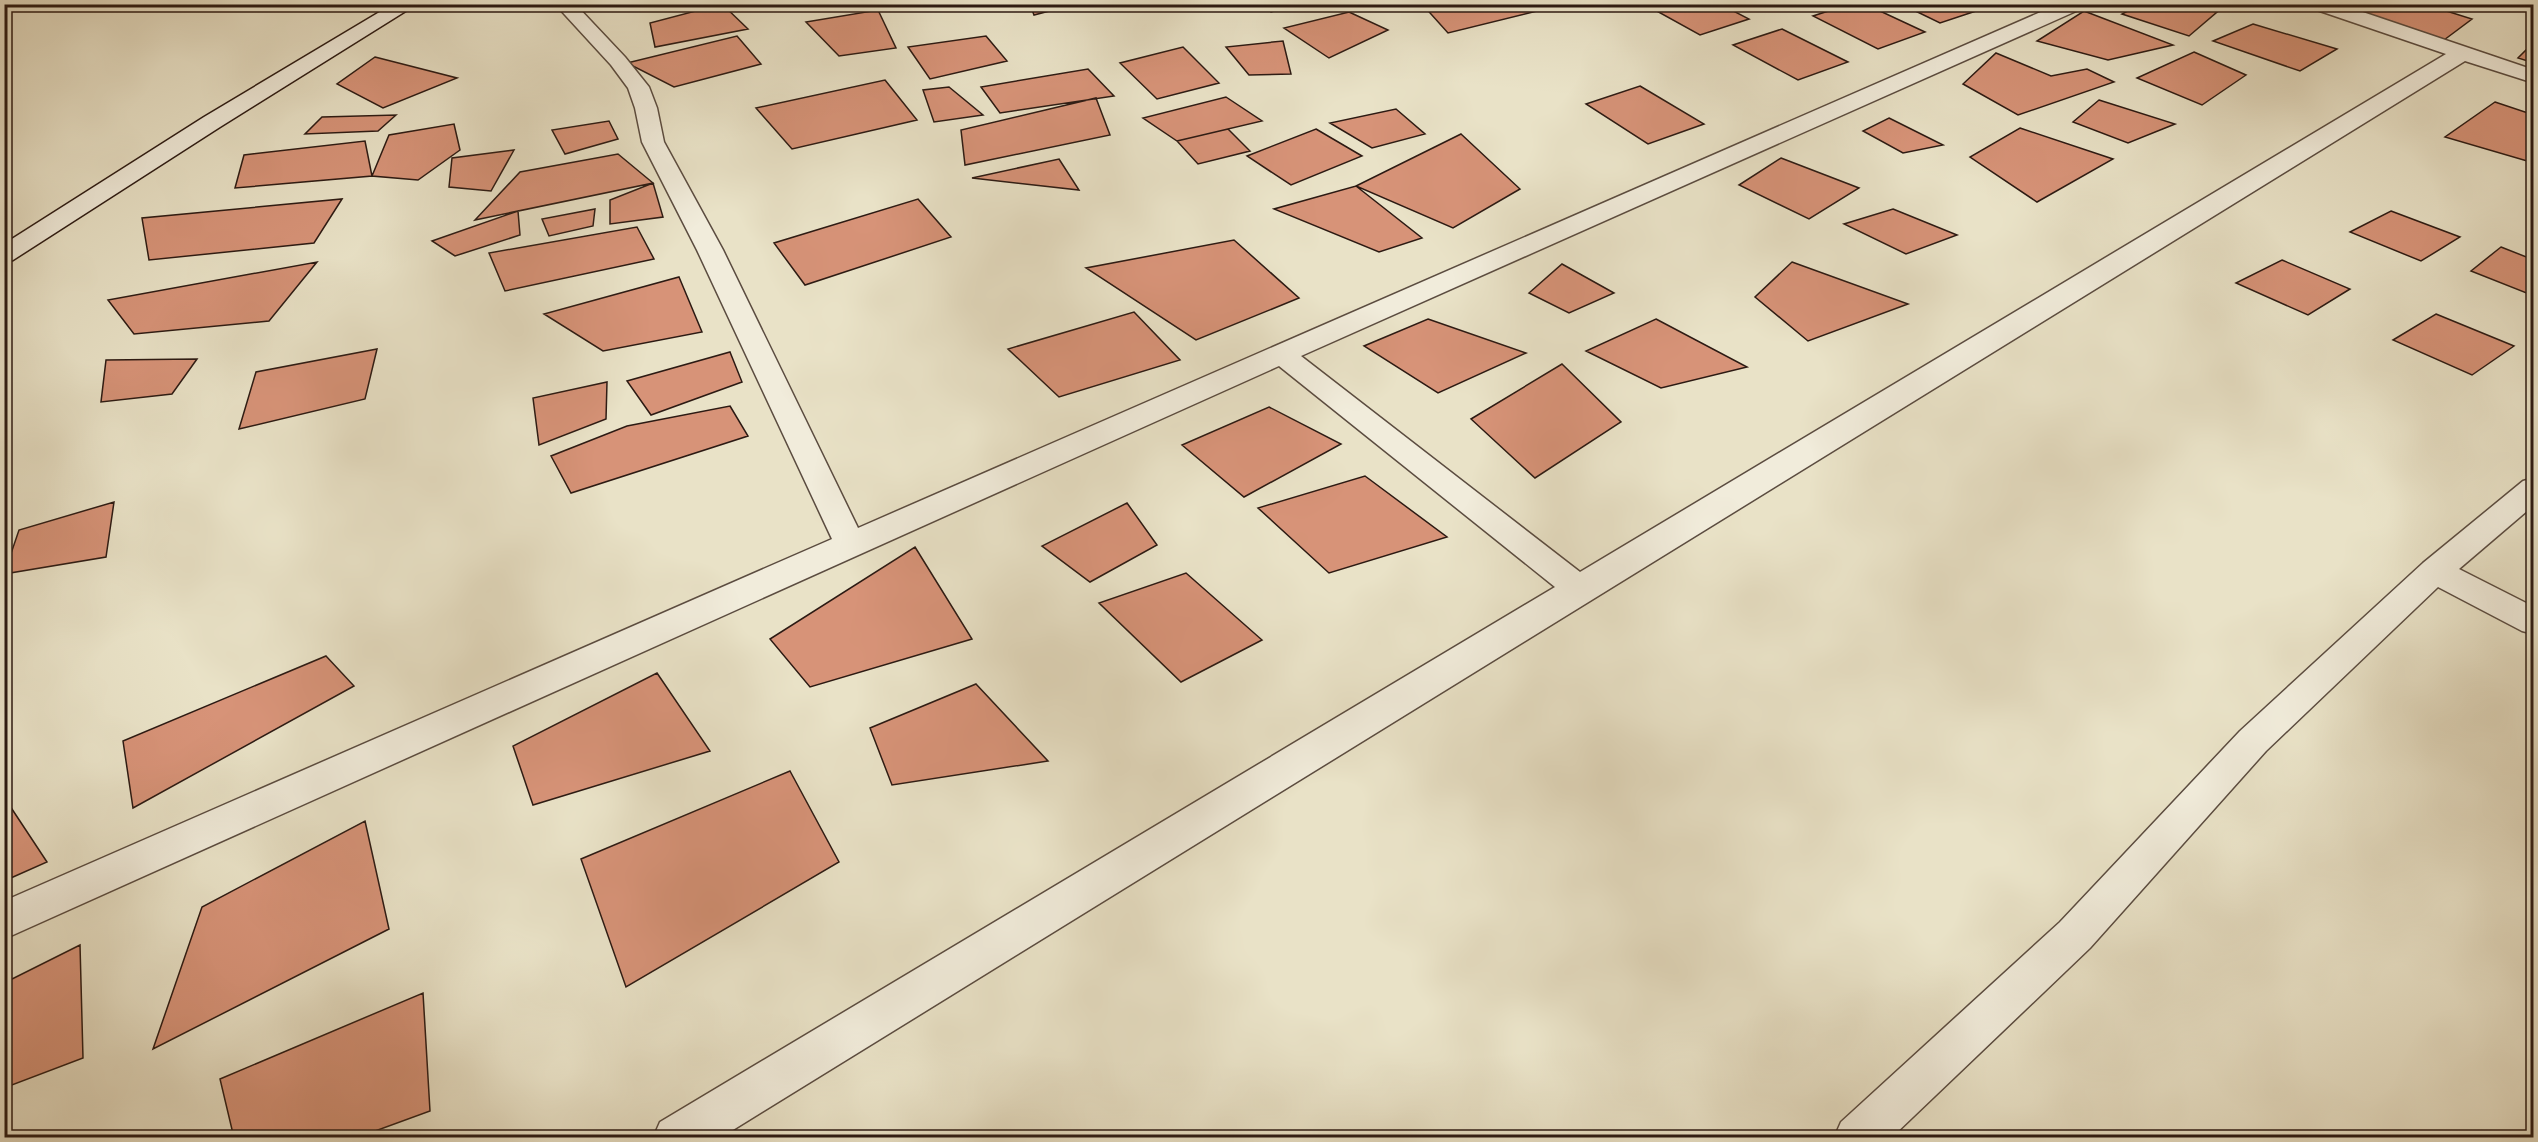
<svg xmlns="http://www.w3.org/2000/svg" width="2538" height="1142" viewBox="0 0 2538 1142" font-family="'Libre Bodoni',serif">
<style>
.building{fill:#d79378;stroke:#2c1a13;stroke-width:1.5}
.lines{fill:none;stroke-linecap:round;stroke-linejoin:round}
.minor-casing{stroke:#5b4c40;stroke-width:3}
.secondary-casing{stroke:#2c1a13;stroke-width:3}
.minor{fill:#f1ecdb;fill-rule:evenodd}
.secondary{fill:#f1ecdb;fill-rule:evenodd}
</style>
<rect width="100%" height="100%" fill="#e9e2c7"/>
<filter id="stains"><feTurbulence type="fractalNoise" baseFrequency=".00333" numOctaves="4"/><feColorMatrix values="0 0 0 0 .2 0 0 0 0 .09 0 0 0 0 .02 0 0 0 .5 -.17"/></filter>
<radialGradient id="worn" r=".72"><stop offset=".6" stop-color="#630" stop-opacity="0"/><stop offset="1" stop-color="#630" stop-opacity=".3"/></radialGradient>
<path class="building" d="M 722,4 L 748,29 L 655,47 L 650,23 Z
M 1030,4 L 1076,4 L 1034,15 Z
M 1266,4 L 1302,4 L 1271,12 Z
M 1422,4 L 1565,4 L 1448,33 Z
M 1644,4 L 1720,4 L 1749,19 L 1700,35 Z
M 1850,4 L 1865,4 L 1925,32 L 1878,49 L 1813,16 Z
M 1901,4 L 1978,4 L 1985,8 L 1940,23 Z
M 2141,4 L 2186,4 L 2217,12 L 2189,36 L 2122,14 Z
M 2349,4 L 2424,4 L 2472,19 L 2444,40 L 2345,7 Z
M 878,10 L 896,48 L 839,56 L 806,22 Z
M 2084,11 L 2173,45 L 2108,60 L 2037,41 Z
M 1349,12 L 1388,30 L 1329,58 L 1284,28 Z
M 2253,24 L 2337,49 L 2300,71 L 2213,41 Z
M 1782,29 L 1848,62 L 1798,80 L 1733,45 Z
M 737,36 L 761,64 L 674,87 L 627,63 Z
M 986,36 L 1007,61 L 930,79 L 908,47 Z
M 1283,41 L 1291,74 L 1249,75 L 1226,47 Z
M 2534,42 L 2534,63 L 2518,58 Z
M 1183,47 L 1219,83 L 1157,99 L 1120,63 Z
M 2194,52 L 2246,75 L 2202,105 L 2137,78 Z
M 1996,53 L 2051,76 L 2087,69 L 2114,82 L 2018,115 L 1963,84 Z
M 375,57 L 457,78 L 383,108 L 337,84 Z
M 1088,69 L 1114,96 L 1000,113 L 981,87 Z
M 885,80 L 917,120 L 792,149 L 756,108 Z
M 1640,86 L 1704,124 L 1648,144 L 1586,104 Z
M 949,87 L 983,115 L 934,122 L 923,90 Z
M 1226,97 L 1262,121 L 1177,141 L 1143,118 Z
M 1096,98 L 1110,135 L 965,165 L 961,130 Z
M 2099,100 L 2175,124 L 2128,143 L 2073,122 Z
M 2495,102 L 2534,115 L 2534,163 L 2445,137 Z
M 1396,109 L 1425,134 L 1372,148 L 1330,123 Z
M 396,115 L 378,131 L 305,134 L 322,117 Z
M 1889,118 L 1943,145 L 1903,153 L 1863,131 Z
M 609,121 L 618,139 L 565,154 L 552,130 Z
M 454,124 L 460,150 L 418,180 L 372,176 L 389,135 Z
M 2020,128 L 2113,159 L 2037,202 L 1970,157 Z
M 1228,129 L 1250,151 L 1198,164 L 1177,141 Z
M 1316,129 L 1362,156 L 1291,185 L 1247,156 Z
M 1461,134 L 1520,189 L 1453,228 L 1356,186 Z
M 365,141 L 372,176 L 235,188 L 244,155 Z
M 514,150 L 491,191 L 449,187 L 452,158 Z
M 618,154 L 653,183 L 475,220 L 520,172 Z
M 1781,158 L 1859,188 L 1809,219 L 1739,185 Z
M 1059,159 L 1079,190 L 972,178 Z
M 653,183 L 663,217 L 610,224 L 610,200 Z
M 1356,186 L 1422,238 L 1379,252 L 1274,209 Z
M 342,199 L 314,243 L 149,260 L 142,218 Z
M 918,199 L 951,237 L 805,285 L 774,243 Z
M 595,209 L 593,226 L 549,236 L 542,219 Z
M 1893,209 L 1957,235 L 1906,254 L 1844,224 Z
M 518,211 L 520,235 L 455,256 L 432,241 Z
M 2391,211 L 2460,237 L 2421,261 L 2350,232 Z
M 637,227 L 654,259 L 505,291 L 489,253 Z
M 1234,240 L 1299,298 L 1196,340 L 1086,268 Z
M 2501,247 L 2534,260 L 2534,296 L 2471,271 Z
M 2282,260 L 2350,289 L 2308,315 L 2236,283 Z
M 317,262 L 269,321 L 134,334 L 108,300 Z
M 1792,262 L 1908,304 L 1808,341 L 1755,297 Z
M 1562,264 L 1614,293 L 1569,313 L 1529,293 Z
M 679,277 L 702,332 L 603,351 L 544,314 Z
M 1134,312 L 1180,360 L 1059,397 L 1008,349 Z
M 2436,314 L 2514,346 L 2472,375 L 2393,340 Z
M 1428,319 L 1526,353 L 1438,393 L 1364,346 Z
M 1656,319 L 1747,367 L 1661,388 L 1586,351 Z
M 377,349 L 365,399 L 239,429 L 256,372 Z
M 730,352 L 742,382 L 651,415 L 627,381 Z
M 197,359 L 172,394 L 101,402 L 106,360 Z
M 1562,364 L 1621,422 L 1535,478 L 1471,419 Z
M 607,382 L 606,419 L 539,445 L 533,398 Z
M 730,406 L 748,436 L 571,493 L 551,456 L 627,426 Z
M 1269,407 L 1341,444 L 1244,497 L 1182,445 Z
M 1365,476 L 1447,537 L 1329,573 L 1258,508 Z
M 114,502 L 106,557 L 4,574 L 19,530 Z
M 1127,503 L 1157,545 L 1090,582 L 1042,546 Z
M 915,547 L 972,639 L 810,687 L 770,639 Z
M 1186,573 L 1262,640 L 1181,682 L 1099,603 Z
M 326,656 L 354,686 L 133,808 L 123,741 Z
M 657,673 L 710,751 L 533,805 L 513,746 Z
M 976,684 L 1048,761 L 892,785 L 870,728 Z
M 790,771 L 839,862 L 626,987 L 581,859 Z
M 6,800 L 47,862 L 4,881 L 4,801 Z
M 365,821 L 389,929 L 153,1049 L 202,907 Z
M 80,945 L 83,1058 L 4,1088 L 4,983 Z
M 423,993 L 430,1111 L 356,1138 L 234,1138 L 220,1079 Z"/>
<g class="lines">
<g class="minor-casing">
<path id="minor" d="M 555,4 L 575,4 L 625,57 L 649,87 L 657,108 L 664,142 L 723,250 L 858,528 L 2059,4 L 2085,4 L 2083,8 L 1301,356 L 1580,572 L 2446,54 L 2311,8 L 2309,4 L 2339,4 L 2534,70 L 2534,83 L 2465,61 L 720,1138 L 653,1138 L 660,1122 L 1555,587 L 1279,366 L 4,939 L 4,901 L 832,539 L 697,250 L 642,142 L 635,108 L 628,88 L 611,65 Z
M 2534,478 L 2534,505 L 2459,569 L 2534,607 L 2534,634 L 2522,631 L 2438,587 L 2266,751 L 2090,948 L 1891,1138 L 1834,1138 L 1841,1122 L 2060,922 L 2240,731 L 2423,563 L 2523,481 Z"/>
</g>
<g class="secondary-casing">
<path id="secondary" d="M 393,4 L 417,4 L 220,127 L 13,260 L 4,263 L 4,244 L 204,117 Z"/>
</g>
<use href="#minor" class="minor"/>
<use href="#secondary" class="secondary"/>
</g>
<rect width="2538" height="1142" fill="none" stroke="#e9e2c7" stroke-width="24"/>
<rect x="6" y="6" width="2526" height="1130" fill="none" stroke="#2c1a13" stroke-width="3"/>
<rect x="12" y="12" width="2514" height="1118" fill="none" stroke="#2c1a13" stroke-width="1.5"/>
<rect width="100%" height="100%" filter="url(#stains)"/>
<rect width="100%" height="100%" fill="url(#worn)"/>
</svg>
